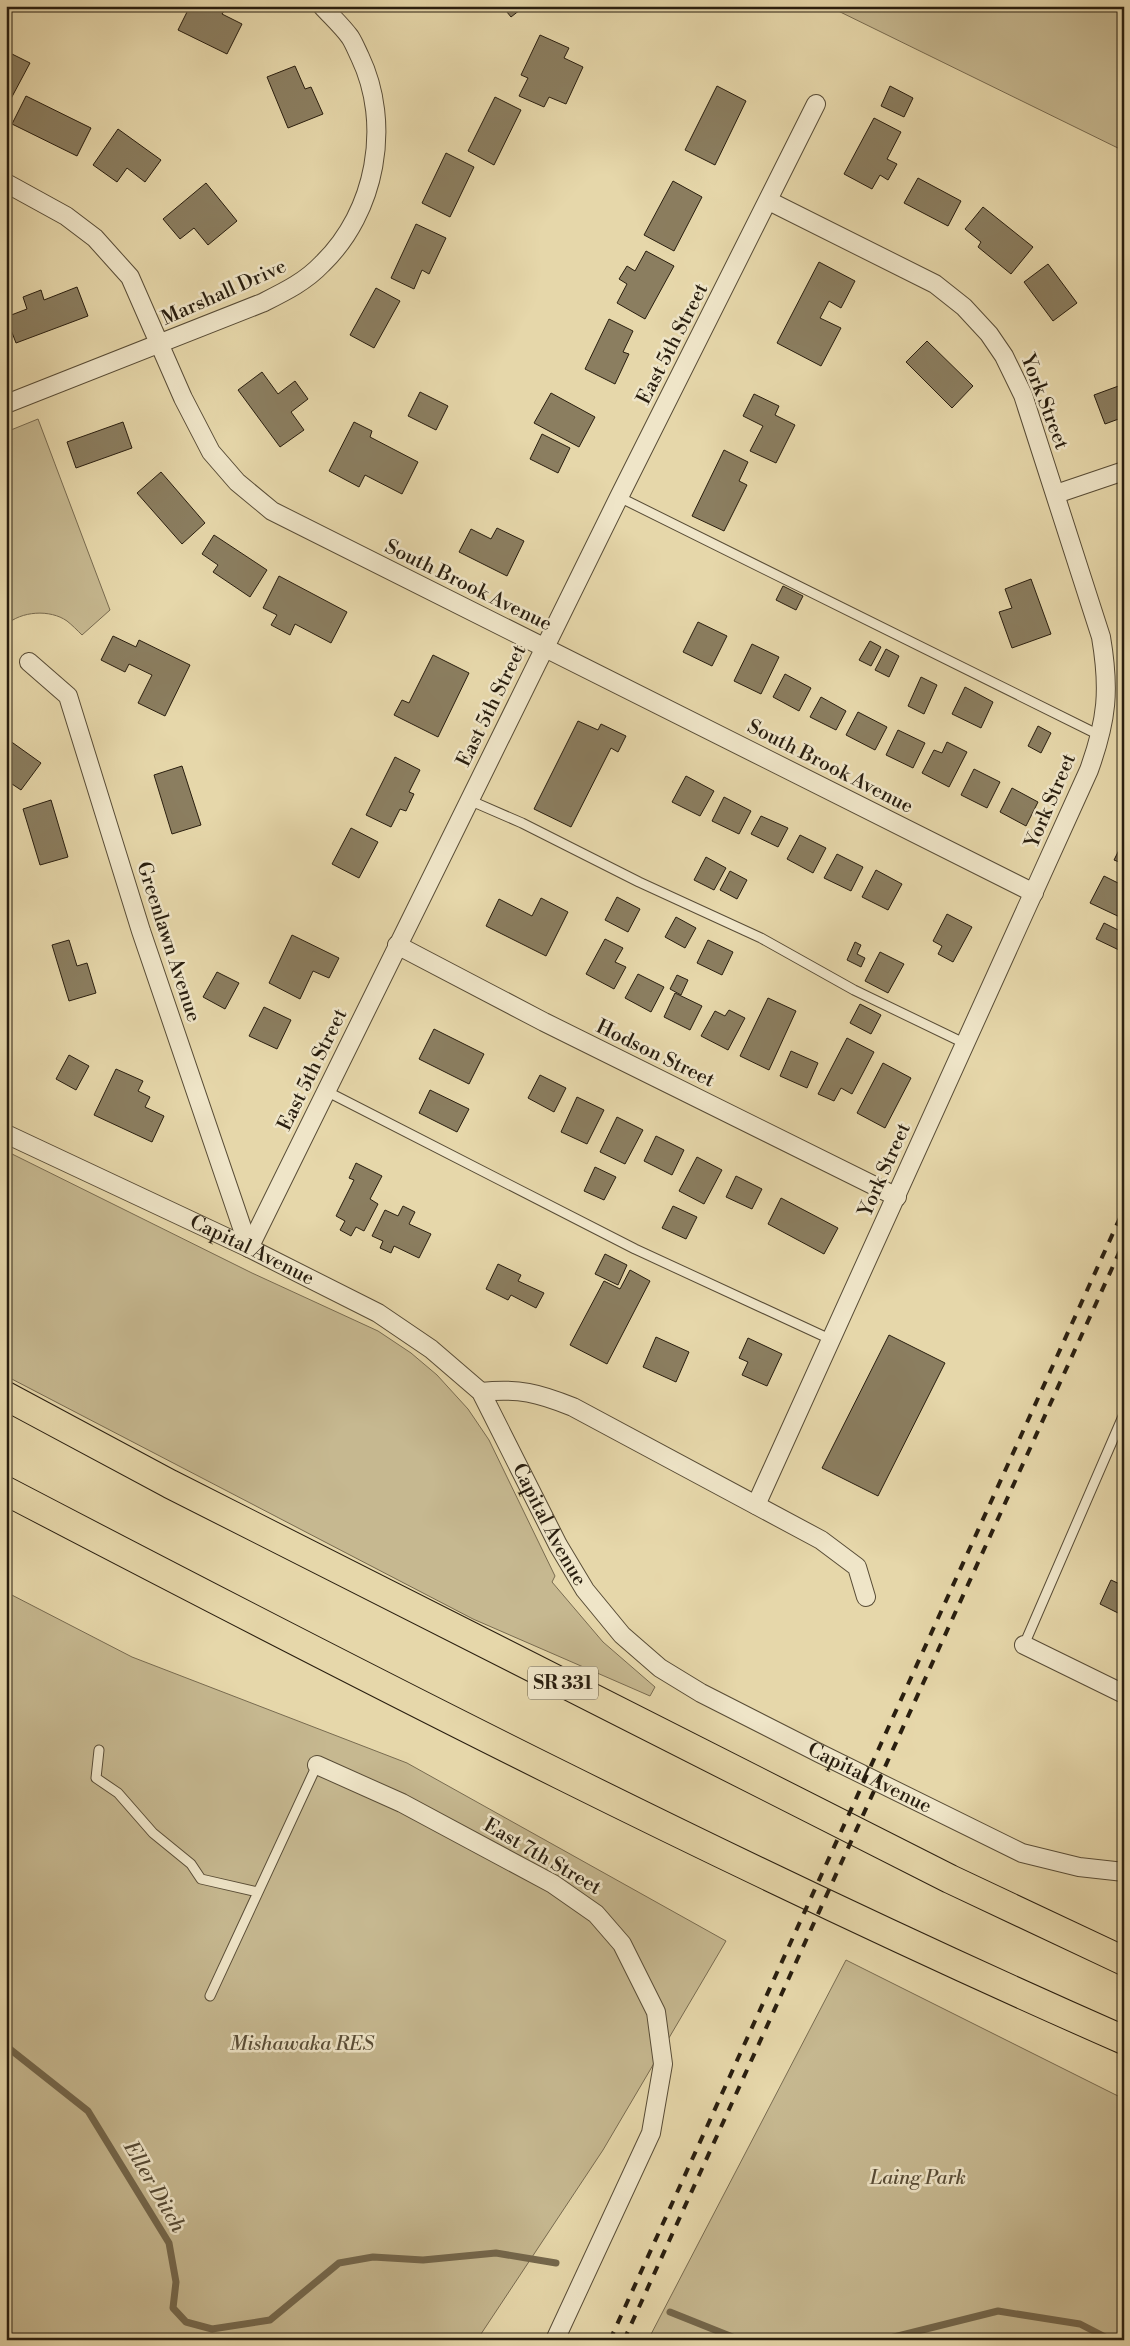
<svg xmlns="http://www.w3.org/2000/svg" width="1130" height="2346" viewBox="0 0 1130 2346" font-family="'Libre Bodoni',serif">
<style>
.green{fill:#c6b890;stroke:#786b50}
.lines{fill:none;stroke-linecap:round;stroke-linejoin:round}
.stream{stroke:#74674c;stroke-width:7}
.building{fill:#8b7e60;stroke:#291e0f}
.service-casing{stroke:#584c36;stroke-width:11}
.minor-casing{stroke:#584c36;stroke-width:20}
.trunk-casing{stroke:#291e0f;stroke-width:30}
.service{stroke:#efe5c8;stroke-width:9}
.minor{stroke:#efe5c8;stroke-width:18}
.trunk{stroke:#e6d7aa;stroke-width:28}
.rail{stroke:#291e0f;stroke-width:4;stroke-dasharray:9 9;stroke-linecap:butt}
.labels{text-anchor:middle;dominant-baseline:central;stroke-width:5;stroke-linejoin:round;paint-order:stroke}
.shield{fill:#efe5c8;stroke:#645a46;stroke-width:1}
.shield-label{font-size:19px;font-weight:bold;fill:#291e0f}
.street-label{font-size:20px;fill:#291e0f;stroke:#efe5c8}
.park-label{font-size:20px;font-style:italic;fill:#584c36;stroke:#efe5c8}
.water-label{font-size:21px;font-style:italic;fill:#554933;stroke:#efe5c8}
</style>
<rect width="100%" height="100%" fill="#e6d7aa"/>
<filter id="stains"><feTurbulence type="fractalNoise" baseFrequency=".004" numOctaves="4"/><feColorMatrix values="0 0 0 0 .2 0 0 0 0 .09 0 0 0 0 .02 0 0 0 .5 -.17"/></filter>
<radialGradient id="worn" r=".72"><stop offset=".6" stop-color="#630" stop-opacity="0"/><stop offset="1" stop-color="#630" stop-opacity=".3"/></radialGradient>
<path class="green" d="M 828,6 L 1124,6 L 1124,151 Z
M 38,419 L 110,610 L 82,635 C 77,630 72,625 67,621 C 50,609 21,611 6,625 L 6,432 Z
M 6,1151 L 252,1273 L 378,1331 L 411,1353 L 437,1375 L 468,1409 L 489,1440 L 555,1576 L 552,1582 L 603,1642 L 655,1687 L 650,1696 L 473,1619 L 6,1376 Z
M 6,1592 L 132,1657 L 407,1763 L 726,1941 L 603,2150 L 477,2340 L 6,2340 Z
M 846,1960 L 1124,2099 L 1124,2340 L 648,2340 Z"/>
<g class="lines">
<path class="stream" d="M 6,2046 L 88,2111 L 169,2243 L 176,2282 L 173,2308 L 186,2322 L 212,2329 L 270,2320 L 339,2263 L 373,2257 L 423,2260 L 496,2253 L 556,2263
M 670,2312 L 740,2340
M 882,2340 L 998,2311 L 1080,2324 L 1111,2340"/>
</g>
<path class="building" d="M 190,6 L 223,6 L 226,8 L 222,14 L 242,24 L 227,54 L 178,30 Z
M 502,6 L 525,6 L 511,17 Z
M 540,35 L 569,48 L 564,58 L 583,67 L 566,104 L 549,97 L 544,107 L 519,96 L 528,78 L 521,75 Z
M 6,51 L 30,63 L 6,108 Z
M 295,66 L 305,89 L 311,87 L 323,114 L 288,128 L 267,77 Z
M 717,86 L 746,101 L 715,165 L 685,150 Z
M 890,86 L 913,98 L 904,117 L 881,106 Z
M 26,96 L 91,128 L 77,156 L 12,124 Z
M 495,97 L 521,110 L 494,165 L 468,151 Z
M 874,118 L 901,132 L 887,159 L 897,164 L 888,180 L 880,175 L 872,189 L 844,174 Z
M 118,129 L 161,160 L 145,182 L 127,168 L 117,182 L 93,165 Z
M 446,153 L 474,167 L 450,217 L 422,203 Z
M 918,178 L 961,201 L 948,226 L 904,203 Z
M 673,181 L 702,197 L 674,251 L 644,235 Z
M 206,183 L 237,221 L 208,245 L 194,228 L 180,239 L 163,219 Z
M 983,207 L 1033,247 L 1011,274 L 978,247 L 981,242 L 965,229 Z
M 416,224 L 446,238 L 429,274 L 422,270 L 414,289 L 391,278 Z
M 646,251 L 674,266 L 645,319 L 617,303 L 627,284 L 619,279 L 627,266 L 635,271 Z
M 819,262 L 855,281 L 841,308 L 829,301 L 820,318 L 841,328 L 821,366 L 777,343 Z
M 1048,264 L 1077,303 L 1053,321 L 1024,282 Z
M 77,287 L 88,316 L 16,343 L 6,317 L 27,309 L 23,297 L 41,290 L 44,300 Z
M 376,288 L 400,301 L 374,348 L 350,335 Z
M 609,319 L 633,331 L 623,352 L 629,354 L 615,384 L 585,369 Z
M 927,341 L 973,386 L 952,408 L 906,362 Z
M 262,372 L 278,394 L 295,381 L 308,399 L 291,412 L 304,430 L 280,447 L 238,390 Z
M 1124,384 L 1124,417 L 1105,424 L 1094,395 Z
M 420,392 L 448,406 L 436,430 L 408,416 Z
M 551,393 L 595,417 L 579,447 L 534,423 Z
M 754,394 L 779,406 L 775,415 L 795,425 L 776,463 L 750,451 L 763,426 L 743,416 Z
M 123,422 L 132,448 L 76,468 L 67,442 Z
M 354,422 L 372,431 L 370,437 L 418,462 L 402,494 L 365,475 L 359,487 L 329,471 Z
M 542,434 L 570,448 L 558,473 L 530,459 Z
M 724,450 L 748,462 L 739,481 L 747,485 L 724,531 L 692,516 Z
M 161,472 L 205,523 L 182,544 L 137,493 Z
M 497,528 L 524,541 L 507,576 L 459,552 L 471,529 L 491,539 Z
M 214,535 L 267,570 L 250,597 L 213,572 L 218,565 L 202,554 Z
M 279,576 L 347,612 L 331,643 L 295,624 L 290,635 L 271,625 L 277,615 L 263,608 Z
M 1031,579 L 1051,634 L 1012,648 L 999,612 L 1012,608 L 1005,589 Z
M 783,586 L 803,596 L 796,610 L 776,600 Z
M 698,622 L 727,636 L 712,666 L 683,652 Z
M 113,636 L 136,647 L 139,640 L 190,665 L 165,716 L 138,703 L 152,675 L 129,664 L 125,672 L 101,660 Z
M 870,641 L 881,647 L 871,666 L 859,660 Z
M 752,644 L 779,657 L 761,694 L 734,681 Z
M 886,649 L 899,656 L 889,677 L 875,670 Z
M 433,655 L 469,673 L 438,737 L 394,715 L 402,700 L 409,703 Z
M 785,674 L 811,688 L 799,711 L 773,697 Z
M 921,677 L 937,685 L 924,714 L 908,706 Z
M 965,687 L 993,702 L 981,728 L 952,714 Z
M 821,697 L 846,711 L 836,730 L 810,717 Z
M 858,712 L 887,727 L 875,750 L 846,735 Z
M 578,721 L 598,730 L 601,724 L 626,736 L 618,752 L 611,748 L 571,827 L 534,809 Z
M 1038,726 L 1051,733 L 1041,753 L 1028,746 Z
M 898,730 L 925,743 L 913,768 L 886,755 Z
M 6,738 L 41,763 L 21,790 L 6,780 Z
M 947,742 L 967,752 L 949,787 L 922,773 L 934,750 L 942,753 Z
M 395,757 L 420,770 L 409,792 L 414,794 L 406,811 L 400,809 L 391,827 L 366,815 Z
M 182,766 L 201,825 L 172,834 L 154,775 Z
M 974,769 L 1000,782 L 987,808 L 961,795 Z
M 686,776 L 714,791 L 700,816 L 672,802 Z
M 1012,788 L 1038,802 L 1026,826 L 1000,812 Z
M 724,797 L 751,811 L 739,834 L 712,821 Z
M 51,800 L 68,857 L 40,865 L 23,809 Z
M 761,816 L 788,828 L 778,847 L 751,834 Z
M 351,828 L 378,842 L 359,878 L 332,864 Z
M 800,835 L 826,848 L 813,873 L 787,859 Z
M 1124,840 L 1124,864 L 1114,860 Z
M 837,854 L 863,867 L 851,891 L 824,878 Z
M 706,857 L 726,868 L 714,890 L 694,880 Z
M 876,870 L 902,884 L 888,910 L 862,897 Z
M 730,871 L 747,880 L 737,899 L 720,890 Z
M 1104,876 L 1124,886 L 1124,919 L 1090,903 Z
M 617,897 L 640,909 L 628,932 L 605,920 Z
M 541,898 L 568,912 L 546,956 L 486,926 L 499,899 L 532,916 Z
M 947,914 L 972,927 L 953,962 L 938,954 L 942,946 L 933,941 Z
M 676,917 L 696,928 L 685,948 L 665,937 Z
M 1104,923 L 1124,933 L 1124,939 L 1119,950 L 1096,939 Z
M 292,935 L 339,958 L 329,978 L 313,971 L 300,999 L 269,983 Z
M 605,939 L 623,948 L 615,962 L 626,967 L 614,989 L 586,974 Z
M 69,940 L 77,966 L 87,963 L 96,993 L 69,1001 L 52,945 Z
M 708,940 L 733,952 L 722,975 L 697,963 Z
M 855,942 L 861,945 L 857,954 L 865,958 L 861,967 L 847,960 Z
M 880,952 L 904,964 L 888,993 L 865,981 Z
M 217,972 L 239,983 L 225,1009 L 203,997 Z
M 638,974 L 664,987 L 651,1012 L 625,998 Z
M 677,975 L 688,980 L 681,995 L 670,989 Z
M 675,993 L 702,1006 L 690,1030 L 664,1017 Z
M 768,998 L 796,1011 L 769,1070 L 740,1056 Z
M 860,1004 L 881,1015 L 871,1034 L 850,1023 Z
M 264,1007 L 291,1020 L 277,1049 L 249,1036 Z
M 729,1010 L 745,1018 L 728,1050 L 701,1036 L 715,1011 L 725,1016 Z
M 434,1029 L 484,1054 L 469,1084 L 419,1059 Z
M 847,1038 L 874,1052 L 852,1094 L 841,1088 L 834,1101 L 818,1094 Z
M 791,1051 L 818,1063 L 807,1088 L 780,1076 Z
M 69,1055 L 89,1066 L 76,1090 L 56,1079 Z
M 883,1063 L 911,1078 L 885,1128 L 857,1113 Z
M 116,1069 L 143,1081 L 138,1091 L 150,1097 L 145,1107 L 164,1116 L 152,1142 L 94,1115 Z
M 540,1075 L 566,1088 L 554,1112 L 528,1098 Z
M 430,1090 L 469,1109 L 457,1132 L 419,1113 Z
M 577,1097 L 604,1110 L 587,1144 L 561,1132 Z
M 617,1117 L 643,1130 L 625,1164 L 600,1152 Z
M 656,1136 L 684,1150 L 672,1175 L 644,1161 Z
M 697,1157 L 722,1170 L 704,1204 L 679,1191 Z
M 356,1163 L 382,1176 L 370,1199 L 378,1204 L 364,1231 L 356,1227 L 351,1236 L 340,1230 L 345,1221 L 336,1216 L 354,1180 L 349,1178 Z
M 595,1167 L 616,1177 L 604,1200 L 584,1191 Z
M 736,1176 L 762,1189 L 752,1209 L 726,1197 Z
M 781,1198 L 838,1228 L 824,1254 L 768,1224 Z
M 403,1206 L 415,1212 L 409,1224 L 431,1234 L 419,1258 L 394,1246 L 391,1253 L 380,1248 L 383,1241 L 372,1236 L 385,1210 L 398,1216 Z
M 673,1206 L 697,1217 L 686,1239 L 662,1228 Z
M 605,1254 L 627,1265 L 618,1285 L 595,1274 Z
M 498,1264 L 521,1275 L 518,1281 L 544,1293 L 536,1308 L 511,1295 L 508,1300 L 486,1289 Z
M 630,1270 L 650,1281 L 607,1364 L 570,1345 L 604,1281 L 620,1289 Z
M 889,1335 L 945,1363 L 878,1496 L 822,1468 Z
M 656,1337 L 689,1352 L 676,1382 L 643,1367 Z
M 748,1338 L 782,1354 L 767,1386 L 742,1375 L 748,1362 L 739,1358 Z
M 1111,1580 L 1124,1586 L 1124,1616 L 1100,1604 Z"/>
<g class="lines">
<g class="service-casing">
<path id="service" d="M 619,497 L 1101,736
M 469,800 L 522,823 L 639,882 L 761,938 L 854,990 L 966,1044
M 326,1091 L 635,1249 L 832,1340
M 1024,1645 L 1124,1414
M 99,1750 L 96,1778 L 118,1793 L 153,1833 L 191,1864 L 201,1879 L 258,1892
M 210,1996 L 317,1765"/>
</g>
<g class="minor-casing">
<g id="minor">
<path d="M 6,183 L 66,216 L 95,238 L 130,277 L 183,398 L 211,452 L 237,482 L 272,511 L 1034,893"/>
<path d="M 6,404 L 262,303 C 284,292 305,282 322,264 C 376,212 392,124 360,57 C 357,51 354,43 350,37 C 342,26 331,16 322,6"/>
<path d="M 1056,494 L 1124,471"/>
<path d="M 29,662 L 68,696 L 141,931 L 249,1248"/>
<path d="M 397,945 L 544,1022 L 897,1197"/>
<path id="s1" d="M 6,1134 L 249,1248 L 378,1313 L 431,1349 L 481,1392 L 558,1545 L 585,1590 L 622,1635 L 660,1668 L 701,1693 L 821,1754 L 1022,1853 L 1079,1867 L 1124,1872"/>
<path d="M 249,1248 L 619,497 L 816,104"/>
<path d="M 481,1392 C 519,1388 538,1393 573,1407 L 821,1540 L 857,1567 L 866,1597"/>
<path d="M 756,1505 L 1089,770 C 1107,720 1110,690 1101,637 L 1023,395 L 1004,356 L 989,334 L 964,307 L 935,284 L 769,201"/>
<path d="M 1024,1645 L 1124,1694"/>
<path d="M 317,1765 L 402,1803 L 553,1884 L 596,1914 L 622,1944 L 656,2012 L 663,2064 L 651,2133 L 555,2340"/>
</g>
</g>
<g class="trunk-casing">
<path id="trunk" d="M 6,1396 L 170,1484 L 950,1879 L 1124,1961
M 6,1491 C 374,1683 744,1873 1124,2040"/>
</g>
<use href="#service" class="service"/>
<use href="#minor" class="minor"/>
<use href="#trunk" class="trunk"/>
<path class="rail" d="M 610,2340 L 1124,1209
M 624,2340 L 1124,1242"/>
</g>
<g class="labels">
<rect class="shield" x="528" y="1666.5" width="70" height="33" rx="4"/>
<g class="shield-label">
<text x="563" y="1683">SR 331</text>
</g>
<g class="street-label">
<text transform="translate(224 293) rotate(-24)">Marshall Drive</text>
<text transform="translate(673 344) rotate(-63)">East 5th Street</text>
<text transform="translate(1044 402) rotate(69)">York Street</text>
<text transform="translate(468 586) rotate(26)">South Brook Avenue</text>
<text transform="translate(492 706) rotate(-64)">East 5th Street</text>
<text transform="translate(830 767) rotate(27)">South Brook Avenue</text>
<text transform="translate(1051 801) rotate(-67)">York Street</text>
<text transform="translate(168 942) rotate(72)">Greenlawn Avenue</text>
<text transform="translate(655 1054) rotate(26)">Hodson Street</text>
<text transform="translate(313 1070) rotate(-64)">East 5th Street</text>
<text transform="translate(885 1170) rotate(-66)">York Street</text>
<text stroke="none"><textPath href="#s1" startOffset="272">Capital Avenue</textPath></text>
<text stroke="none"><textPath href="#s1" startOffset="692">Capital Avenue</textPath></text>
<text stroke="none"><textPath href="#s1" startOffset="1112">Capital Avenue</textPath></text>
<text transform="translate(542 1857) rotate(30)">East 7th Street</text>
</g>
<g class="park-label">
<text x="302" y="2044">Mishawaka RES</text>
<text x="918" y="2178">Laing Park</text>
</g>
<g class="water-label">
<text transform="translate(154 2187) rotate(60)">Eller Ditch</text>
</g>
</g>
<rect width="1130" height="2346" fill="none" stroke="#e6d7aa" stroke-width="25"/>
<rect x="8" y="8" width="1115" height="2331" fill="none" stroke="#291e0f" stroke-width="2.5"/>
<rect x="12" y="12" width="1105" height="2321" fill="none" stroke="#291e0f"/>
<rect width="100%" height="100%" filter="url(#stains)"/>
<rect width="100%" height="100%" fill="url(#worn)"/>
</svg>
